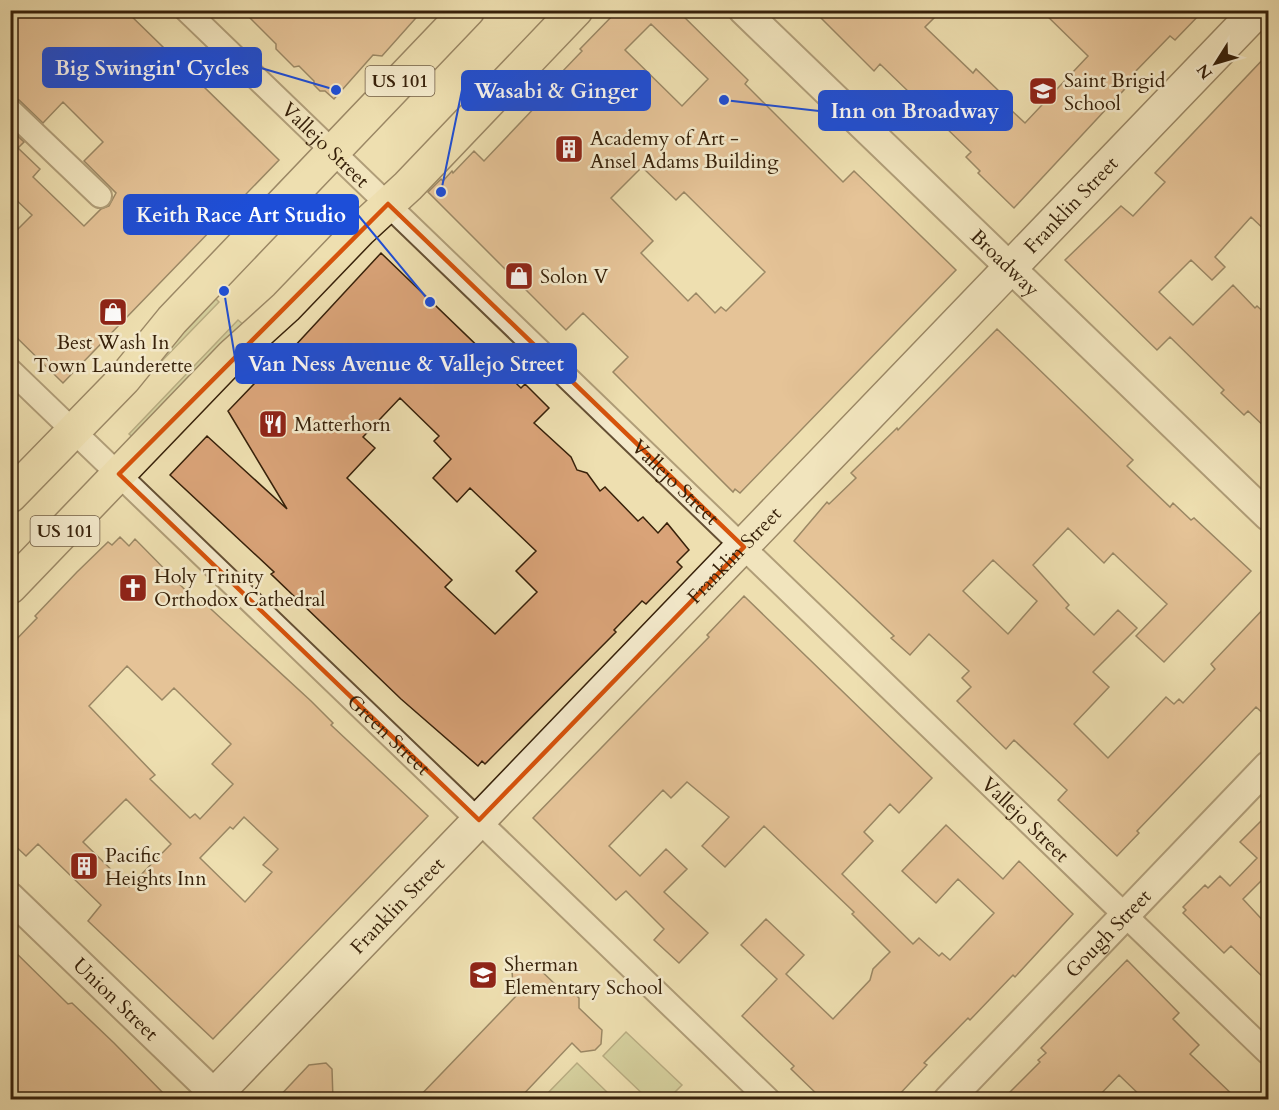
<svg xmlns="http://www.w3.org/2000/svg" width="1279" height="1110" viewBox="0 0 1279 1110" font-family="Cardo,serif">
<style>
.green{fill:#b8c28b;stroke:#78724a;stroke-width:1.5}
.building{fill:#d9a378;stroke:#37210a;stroke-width:1.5;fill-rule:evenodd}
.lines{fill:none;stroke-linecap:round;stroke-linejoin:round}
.minor-casing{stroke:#655034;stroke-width:26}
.tertiary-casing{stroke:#655034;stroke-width:32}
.secondary-casing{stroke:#37210a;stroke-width:36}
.trunk-casing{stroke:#37210a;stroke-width:36}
.minor{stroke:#f4eacc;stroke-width:22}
.tertiary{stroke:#f4eacc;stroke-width:28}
.secondary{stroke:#f4eacc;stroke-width:33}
.trunk{stroke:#eedfb0;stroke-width:33}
.marked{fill:none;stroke:#d6530c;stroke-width:4.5;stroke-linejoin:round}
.labels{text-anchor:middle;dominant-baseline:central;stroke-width:5;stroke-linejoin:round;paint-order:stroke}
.shield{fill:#f4eacc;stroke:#705d44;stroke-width:1.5}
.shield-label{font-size:18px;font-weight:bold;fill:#37210a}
.poi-label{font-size:20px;fill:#37210a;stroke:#f4eacc;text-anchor:start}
.street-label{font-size:20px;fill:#37210a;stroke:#f4eacc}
.leader{fill:none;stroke:#1d4ed8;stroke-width:2}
.callout-dot{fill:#1d4ed8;stroke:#f4eacc;stroke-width:2}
.callout{fill:#1d4ed8;stroke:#1d4ed8;stroke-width:2}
.callout-label{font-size:21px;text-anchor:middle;font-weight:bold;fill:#fff}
</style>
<rect width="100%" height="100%" fill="#eedfb0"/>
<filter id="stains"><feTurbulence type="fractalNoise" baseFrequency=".00333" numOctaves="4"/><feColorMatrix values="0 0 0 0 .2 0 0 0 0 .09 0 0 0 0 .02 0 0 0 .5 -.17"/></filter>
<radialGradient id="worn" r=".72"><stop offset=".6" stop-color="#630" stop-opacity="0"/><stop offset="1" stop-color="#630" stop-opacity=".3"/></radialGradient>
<path class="green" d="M 212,295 L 219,302 L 157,366 L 154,363 Z
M 238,320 L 245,326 L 135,439 L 129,434 Z
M 626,1032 L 682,1085 L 668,1099 L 648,1099 L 603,1056 Z
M 577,1063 L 609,1094 L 604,1099 L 551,1099 L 546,1095 Z"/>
<path class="building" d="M 10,10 L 125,10 L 279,160 L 63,383 L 10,331 L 10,237 L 32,215 L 10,194 L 10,129 L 24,142 L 18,148 L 40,169 L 33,177 L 84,226 L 101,209 L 109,206 L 116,193 L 84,161 L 103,142 L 63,102 L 43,123 L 19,100 L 10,97 Z
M 242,10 L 423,10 L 382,56 L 373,55 L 334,99 L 325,91 L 320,91 L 314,85 L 314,81 L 299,66 L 294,67 L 276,49 L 276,44 Z
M 618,10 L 677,10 L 748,80 L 745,84 L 843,182 L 854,171 L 956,270 L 740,493 L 735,489 L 733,492 L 613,372 L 628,357 L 583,313 L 566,330 L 428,192 L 441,179 L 443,181 L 452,171 L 453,173 L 474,151 L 484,161 L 558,83 L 561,78 L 558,76 L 582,51 L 580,49 ZM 651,24 L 708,79 L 682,106 L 625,50 ZM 642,167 L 676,200 L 684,192 L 765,272 L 726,311 L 721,307 L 715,313 L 696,293 L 688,301 L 641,253 L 653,241 L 611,198 Z
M 813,10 L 942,10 L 925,27 L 973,73 L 976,69 L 1001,93 L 997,97 L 1025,123 L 1088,56 L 1041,10 L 1204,10 L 1175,40 L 1170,36 L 1133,74 L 1136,77 L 1014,208 L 978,173 L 980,171 L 966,157 L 971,152 L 880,64 L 874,71 Z
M 1269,53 L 1269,234 L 1251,217 L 1215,257 L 1225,267 L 1212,280 L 1191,260 L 1159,292 L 1193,325 L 1233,285 L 1255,308 L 1257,306 L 1269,317 L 1269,431 L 1248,411 L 1244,415 L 1221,393 L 1224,390 L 1170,337 L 1157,350 L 1065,260 L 1121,206 L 1133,216 L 1165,182 L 1155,173 Z
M 381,253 L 521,388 L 525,384 L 549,408 L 534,423 L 571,457 L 577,470 L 587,473 L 600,491 L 605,487 L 638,521 L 643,517 L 658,533 L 667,523 L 689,550 L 677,562 L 682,567 L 646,604 L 642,601 L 614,630 L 616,632 L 485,764 L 482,761 L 478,766 L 401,699 L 271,574 L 274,572 L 170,475 L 207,436 L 287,509 L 228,411 L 277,360 L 280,362 ZM 400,398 L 439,436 L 434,441 L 451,459 L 433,478 L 457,502 L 470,488 L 536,551 L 516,571 L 537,592 L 495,634 L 445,587 L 452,580 L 347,478 L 375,448 L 363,437 Z
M 997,329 L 1133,460 L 1127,466 L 1170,507 L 1173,503 L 1191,520 L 1194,518 L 1251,571 L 1164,662 L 1136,636 L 1167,604 L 1113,553 L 1104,563 L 1068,528 L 1033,565 L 1069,605 L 1066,608 L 1094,635 L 1118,610 L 1137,628 L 1093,672 L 1109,687 L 1074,724 L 1108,758 L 1166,697 L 1174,704 L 1179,699 L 1183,703 L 1215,669 L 1211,664 L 1269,603 L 1269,719 L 1256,707 L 1137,831 L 1139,833 L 1117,856 L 1058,800 L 1067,790 L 1014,740 L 1006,749 L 957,701 L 971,687 L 962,678 L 969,671 L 929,634 L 910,655 L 891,638 L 894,636 L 794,541 L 827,502 L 829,504 L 856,478 L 851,473 L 897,428 L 898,430 ZM 993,560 L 1037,601 L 1008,634 L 963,591 Z
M 120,537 L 129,546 L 135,539 L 197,602 L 200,599 L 311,701 L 333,723 L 331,725 L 428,816 L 213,1039 L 88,921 L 101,905 L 38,844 L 26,856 L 10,841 L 10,646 L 37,618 L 35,616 L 77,572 L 108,542 L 112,545 ZM 127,666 L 162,700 L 174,688 L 231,744 L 212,764 L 233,784 L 200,819 L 195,814 L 190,818 L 150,779 L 155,775 L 89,706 ZM 126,799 L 171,844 L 129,887 L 83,842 ZM 244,817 L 278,849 L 263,865 L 272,872 L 245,902 L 200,858 L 230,827 L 233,829 Z
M 744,596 L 932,778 L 899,813 L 890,804 L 864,832 L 873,841 L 842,874 L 913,944 L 919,938 L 939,956 L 942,953 L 950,960 L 994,913 L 958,879 L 936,903 L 902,871 L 946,825 L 1003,879 L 1019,861 L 1073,914 L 1015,977 L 1013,975 L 970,1020 L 968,1018 L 924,1063 L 927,1065 L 894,1100 L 823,1100 L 791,1069 L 794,1066 L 742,1016 L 777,979 L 741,945 L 766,919 L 804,955 L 786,974 L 833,1019 L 870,980 L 873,969 L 890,952 L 852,914 L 854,912 L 764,826 L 725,867 L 702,846 L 729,817 L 687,782 L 671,798 L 663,790 L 609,846 L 640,876 L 666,849 L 687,869 L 664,892 L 708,933 L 679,963 L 654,940 L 664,929 L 626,891 L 616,900 L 533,818 L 709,637 L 707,635 Z
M 1269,813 L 1269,873 L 1243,899 L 1269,927 L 1269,983 L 1231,946 L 1224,953 L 1183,913 L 1186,910 L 1183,907 L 1205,885 L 1208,888 L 1220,876 L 1230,886 L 1257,858 L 1240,842 Z
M 10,947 L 68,1004 L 72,1003 L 114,1043 L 170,1100 L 10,1100 Z
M 1127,960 L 1179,1013 L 1173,1019 L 1199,1045 L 1190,1054 L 1238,1100 L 1145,1100 L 1119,1075 L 1095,1100 L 1002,1100 L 1040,1062 L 1038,1060 L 1046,1053 L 1041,1048 Z
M 533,963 L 557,986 L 566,985 L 579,998 L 579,1008 L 602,1030 L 601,1044 L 595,1050 L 581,1052 L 572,1043 L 518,1100 L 416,1100 L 519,993 L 513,987 L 512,970 L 518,964 Z
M 326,1063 L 332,1069 L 333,1100 L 276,1100 L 309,1065 Z"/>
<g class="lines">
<g class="minor-casing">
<g id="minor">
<path id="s1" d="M 186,10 L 1268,1053"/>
<path d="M 10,110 L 100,196"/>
<path id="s2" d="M 10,370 L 769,1100"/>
</g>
</g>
<g class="tertiary-casing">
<g id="tertiary">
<path id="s3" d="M 743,10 L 1268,516"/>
<path id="s4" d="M 10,897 L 221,1100"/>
<path id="s5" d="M 948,1100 L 1268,766"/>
</g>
</g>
<g class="secondary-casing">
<g id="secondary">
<path id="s6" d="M 210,1100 L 1258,10"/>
</g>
</g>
<g class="trunk-casing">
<path id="trunk" d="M 10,496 L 124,379 L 172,320 L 468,10
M 10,587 L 233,355 L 286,307 L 360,230 L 408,186 L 576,10"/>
</g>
<use href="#minor" class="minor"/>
<use href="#tertiary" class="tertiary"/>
<use href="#secondary" class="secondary"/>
<use href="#trunk" class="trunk"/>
</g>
<path d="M0 0H1279V1110H0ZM 388,204 L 744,547 L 479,820 L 119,474 Z" fill="#eedfb0" fill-opacity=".55" fill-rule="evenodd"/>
<path class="marked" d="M 388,204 L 744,547 L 479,820 L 119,474 Z"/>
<defs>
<g id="school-square" transform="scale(1.5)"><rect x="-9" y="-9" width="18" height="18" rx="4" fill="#8f2418" stroke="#f4eacc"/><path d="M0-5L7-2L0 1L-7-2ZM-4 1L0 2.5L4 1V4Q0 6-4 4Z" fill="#fff"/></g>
<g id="building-square" transform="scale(1.5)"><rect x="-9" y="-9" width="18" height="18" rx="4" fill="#8f2418" stroke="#f4eacc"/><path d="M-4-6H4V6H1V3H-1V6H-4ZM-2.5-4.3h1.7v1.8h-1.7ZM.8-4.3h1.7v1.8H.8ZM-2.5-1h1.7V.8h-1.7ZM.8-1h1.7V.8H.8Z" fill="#fff"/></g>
<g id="shop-square" transform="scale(1.5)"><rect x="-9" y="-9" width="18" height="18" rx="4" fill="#8f2418" stroke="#f4eacc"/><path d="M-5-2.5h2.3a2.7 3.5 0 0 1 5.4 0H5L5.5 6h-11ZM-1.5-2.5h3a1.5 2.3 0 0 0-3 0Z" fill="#fff"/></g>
<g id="restaurant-square" transform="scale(1.5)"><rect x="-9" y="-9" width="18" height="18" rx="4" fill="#8f2418" stroke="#f4eacc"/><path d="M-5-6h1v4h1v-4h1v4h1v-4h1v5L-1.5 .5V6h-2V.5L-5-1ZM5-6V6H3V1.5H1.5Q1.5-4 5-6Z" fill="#fff"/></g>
<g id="church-square" transform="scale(1.5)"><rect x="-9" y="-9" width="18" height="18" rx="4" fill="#8f2418" stroke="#f4eacc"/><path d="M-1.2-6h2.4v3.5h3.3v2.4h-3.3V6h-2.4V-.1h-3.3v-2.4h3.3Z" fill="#fff"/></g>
</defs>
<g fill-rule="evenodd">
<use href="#school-square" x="1043" y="91"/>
<use href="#building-square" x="569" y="149"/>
<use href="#shop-square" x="519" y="276"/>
<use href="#shop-square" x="113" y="312"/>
<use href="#restaurant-square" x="273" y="424"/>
<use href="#church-square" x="133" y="588"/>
<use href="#building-square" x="84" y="866"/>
<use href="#school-square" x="483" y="975"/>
</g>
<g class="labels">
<g class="shield">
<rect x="365.5" y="66" width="69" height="30" rx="4.5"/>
<rect x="30.5" y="516" width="69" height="30" rx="4.5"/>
</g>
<g class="shield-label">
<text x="400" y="81">US 101</text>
<text x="65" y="531">US 101</text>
</g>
<g class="poi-label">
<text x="1064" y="80">Saint Brigid<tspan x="1064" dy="23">School</tspan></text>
<text x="590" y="138">Academy of Art -<tspan x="590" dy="23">Ansel Adams Building</tspan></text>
<text x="540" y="276">Solon V</text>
<text x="113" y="342" text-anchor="middle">Best Wash In<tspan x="113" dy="23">Town Launderette</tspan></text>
<text x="294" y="424">Matterhorn</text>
<text x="154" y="576">Holy Trinity<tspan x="154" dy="23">Orthodox Cathedral</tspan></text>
<text x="105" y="855">Pacific<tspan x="105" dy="23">Heights Inn</tspan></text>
<text x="504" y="964">Sherman<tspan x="504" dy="23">Elementary School</tspan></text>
</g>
<g class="street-label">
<text stroke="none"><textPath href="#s1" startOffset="194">Vallejo Street</textPath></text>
<text stroke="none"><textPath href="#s6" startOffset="1242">Franklin Street</textPath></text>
<text stroke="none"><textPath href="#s3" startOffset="364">Broadway</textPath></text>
<text stroke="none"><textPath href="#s1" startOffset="680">Vallejo Street</textPath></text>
<text stroke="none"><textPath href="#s6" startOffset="756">Franklin Street</textPath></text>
<text stroke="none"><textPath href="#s2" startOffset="526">Green Street</textPath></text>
<text stroke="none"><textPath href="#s1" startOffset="1166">Vallejo Street</textPath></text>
<text stroke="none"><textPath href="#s6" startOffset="270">Franklin Street</textPath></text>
<text stroke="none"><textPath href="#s5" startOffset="231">Gough Street</textPath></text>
<text stroke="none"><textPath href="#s4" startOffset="147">Union Street</textPath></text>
</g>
</g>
<path class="leader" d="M336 90L261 68M441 192L462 90M724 100L819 111M430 302L358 215M224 291L236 364"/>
<g class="callout-dot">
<circle cx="336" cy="90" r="6"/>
<circle cx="441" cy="192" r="6"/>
<circle cx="724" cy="100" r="6"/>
<circle cx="430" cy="302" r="6"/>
<circle cx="224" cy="291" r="6"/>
</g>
<g class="callout">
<rect x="43" y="48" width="218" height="39" rx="6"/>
<rect x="462" y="71" width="188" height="39" rx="6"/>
<rect x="819" y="91" width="193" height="39" rx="6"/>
<rect x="124" y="195" width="234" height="39" rx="6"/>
<rect x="236" y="344" width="340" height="39" rx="6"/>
</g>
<g class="callout-label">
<text x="152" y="75">Big Swingin' Cycles</text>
<text x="556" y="98">Wasabi &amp; Ginger</text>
<text x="915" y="118">Inn on Broadway</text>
<text x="241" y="222">Keith Race Art Studio</text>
<text x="406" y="371">Van Ness Avenue &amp; Vallejo Street</text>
</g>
<rect width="1279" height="1110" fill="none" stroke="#eedfb0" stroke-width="36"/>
<rect x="12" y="12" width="1255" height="1086" fill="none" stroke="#37210a" stroke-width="3"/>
<rect x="18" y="18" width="1243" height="1074" fill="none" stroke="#37210a" stroke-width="1.5"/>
<g transform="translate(1216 63) rotate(233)" stroke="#f4eacc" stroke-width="4.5" paint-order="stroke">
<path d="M0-4.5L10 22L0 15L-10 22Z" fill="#37210a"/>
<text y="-9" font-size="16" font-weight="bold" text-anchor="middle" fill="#37210a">N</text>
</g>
<rect width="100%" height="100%" filter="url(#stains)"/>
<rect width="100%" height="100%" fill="url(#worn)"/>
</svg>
